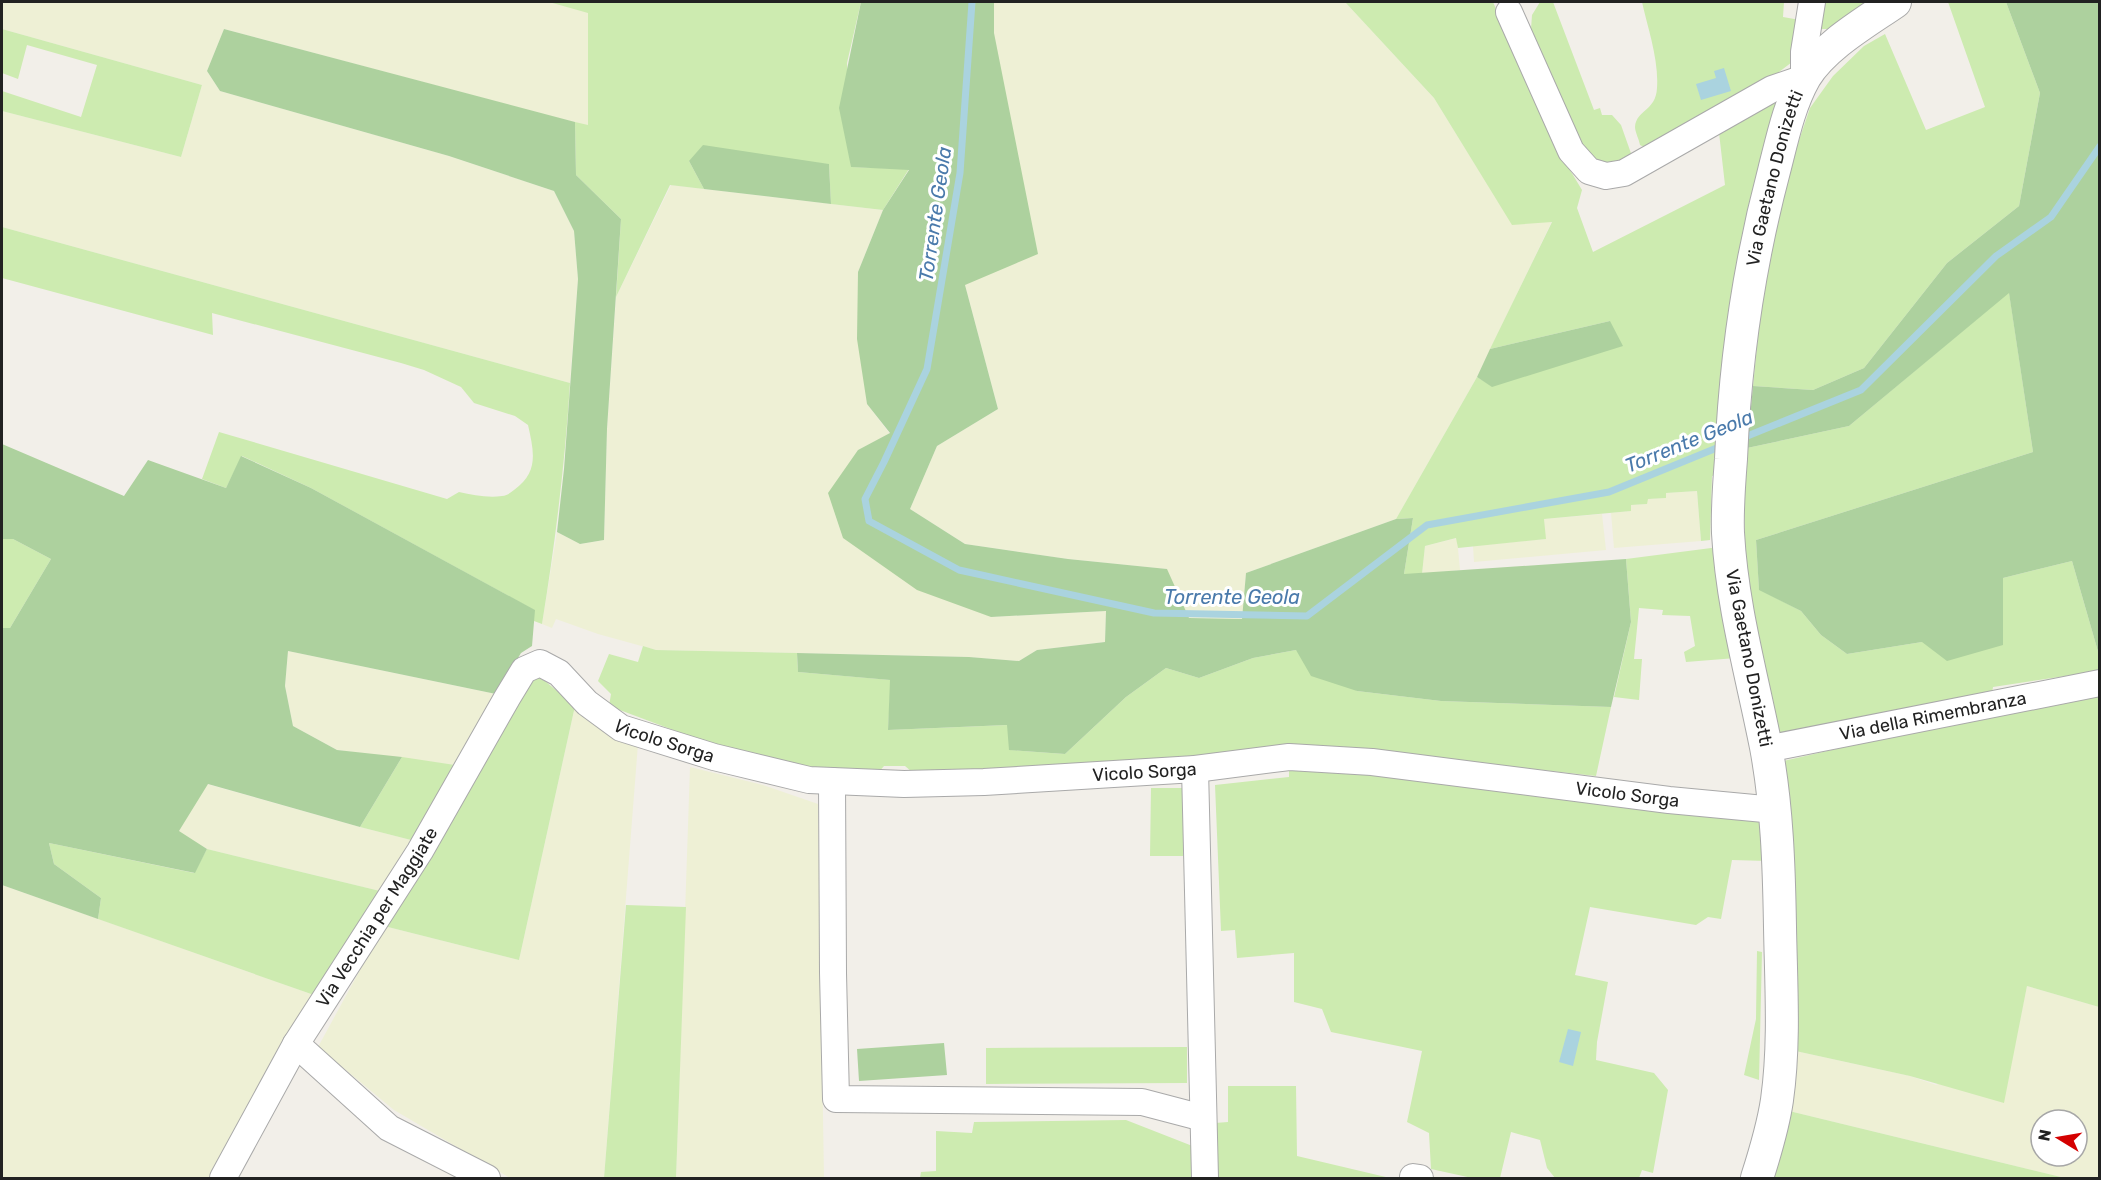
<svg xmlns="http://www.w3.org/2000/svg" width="2101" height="1180" viewBox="0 0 2101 1180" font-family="Rubik,sans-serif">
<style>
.farmland{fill:#eef0d5;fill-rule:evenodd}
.grass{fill:#cdebb0}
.forest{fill:#add19e}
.water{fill:#aad3df}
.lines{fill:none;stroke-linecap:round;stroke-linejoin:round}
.stream{stroke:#aad3df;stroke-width:7}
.minor-casing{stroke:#a9a9a9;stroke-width:28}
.tertiary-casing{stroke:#a9a9a9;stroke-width:34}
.minor{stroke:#fff;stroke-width:26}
.tertiary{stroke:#fff;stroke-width:32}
.labels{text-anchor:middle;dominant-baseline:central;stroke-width:6;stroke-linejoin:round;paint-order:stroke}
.street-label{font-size:18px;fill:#222;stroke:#fff}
.water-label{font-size:20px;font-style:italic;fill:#4a7aab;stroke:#fff}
</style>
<rect width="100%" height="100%" fill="#f2efe9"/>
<path class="farmland" d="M 2,2 L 549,2 L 588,12 L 588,126 L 224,29 L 207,71 L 220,91 L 449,156 L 554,191 L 574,231 L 578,279 L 570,383 L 2,227 L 2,111 L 181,157 L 202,85 L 2,29 Z
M 994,2 L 1345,2 L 1434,98 L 1512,224 L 1552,221 L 1477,377 L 1396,519 L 1246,573 L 1242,619 L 1189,618 L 1166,569 L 1068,559 L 965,544 L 910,509 L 937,446 L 998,409 L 965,285 L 994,33 Z
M 671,185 L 883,210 L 858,272 L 867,404 L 890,434 L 858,450 L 991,617 L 1106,611 L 1105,642 L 1037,650 L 1019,661 L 969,657 L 656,650 L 598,634 L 556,619 L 552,628 L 542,624 L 557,532 L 580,544 L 604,540 L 607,429 L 616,297 Z
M 1697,491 L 1701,541 L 1614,548 L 1611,513 L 1630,511 L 1630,505 L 1647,504 L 1647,499 L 1665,498 L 1666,493 Z
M 1602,514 L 1606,550 L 1474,562 L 1473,546 L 1545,539 L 1544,519 Z
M 1457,538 L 1460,570 L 1422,574 L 1425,546 Z
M 288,651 L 496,694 L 455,765 L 337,750 L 293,726 L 285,686 Z
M 575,706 L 638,744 L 604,1178 L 510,1178 L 394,1110 L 318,1047 L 384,926 L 519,960 Z
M 690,767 L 763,785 L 818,804 L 824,1178 L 676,1178 Z
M 207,784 L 360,827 L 411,840 L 380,891 L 207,849 L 178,832 Z
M 2,885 L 314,995 L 212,1178 L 2,1178 Z
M 2027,986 L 2099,1007 L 2099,1178 L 2065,1178 L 1785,1110 L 1791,1050 L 1910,1076 L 1936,1085 L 2015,1045 ZM 2041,1120 L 2077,1120 L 2077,1156 L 2041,1156 Z"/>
<path class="grass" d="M 549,2 L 861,2 L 847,63 L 851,167 L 909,169 L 883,210 L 831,204 L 829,164 L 689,161 L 704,189 L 670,185 L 616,297 L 621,219 L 576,175 L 575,122 L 588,125 L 588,13 Z
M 1345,2 L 1493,2 L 1555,145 L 1582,190 L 1577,208 L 1593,252 L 1725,185 L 1718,124 L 1769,94 L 1779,105 L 1720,474 L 1712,476 L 1710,540 L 1701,541 L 1697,491 L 1666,493 L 1666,498 L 1648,499 L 1647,504 L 1631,505 L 1631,511 L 1544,519 L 1546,539 L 1458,548 L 1456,538 L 1425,546 L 1422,574 L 1404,574 L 1413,518 L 1396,519 L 1477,377 L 1492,386 L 1610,321 L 1490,349 L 1552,222 L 1512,225 L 1434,98 Z
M 1540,2 L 1553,2 L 1594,110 L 1600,108 L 1602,115 L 1612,115 L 1621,125 L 1633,159 L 1599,166 L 1583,153 L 1536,48 L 1531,29 L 1532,15 Z
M 1642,2 L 1784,2 L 1783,17 L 1800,20 L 1796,59 L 1766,82 L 1646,148 L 1640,145 C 1639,139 1635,132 1635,127 C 1636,110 1656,111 1657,88 C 1659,60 1648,29 1642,2 Z
M 1824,2 L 1872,2 L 1836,29 L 1819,29 Z
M 1948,2 L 2006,2 L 2040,93 L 2019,206 L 1947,263 L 1864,368 L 1813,390 L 1753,386 L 1759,326 L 1773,242 L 1791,164 L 1810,108 L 1833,76 L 1864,46 L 1885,34 L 1926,130 L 1985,107 Z
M 2,29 L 202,85 L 181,157 L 2,111 L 2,91 L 81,117 L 97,65 L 27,45 L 18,79 L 2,73 Z
M 2,227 L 570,383 C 565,464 555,544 542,624 L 534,621 L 534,610 L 311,488 L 242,456 L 226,488 L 202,479 L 219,432 L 447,499 L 459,492 C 473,495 488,498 502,496 C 507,496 510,493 514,490 C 539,472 534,452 528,425 L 515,416 L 474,403 L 461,387 L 424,370 L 401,363 L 212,313 L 213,335 L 2,278 Z
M 2009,292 L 2033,452 L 1756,540 L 1759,589 L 1801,611 L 1821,635 L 1847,654 L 1922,642 L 2002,645 L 2003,578 L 2072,561 L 2099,655 L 2099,671 L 1993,687 L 1991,699 L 1776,734 L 1746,591 L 1744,500 L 1747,448 L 1849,426 Z
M 2,539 L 13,539 L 51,559 L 10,628 L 2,628 Z
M 1719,547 L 1736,658 L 1686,662 L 1684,652 L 1695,646 L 1690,616 L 1662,615 L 1663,610 L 1639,608 L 1634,659 L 1642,659 L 1639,700 L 1614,697 L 1631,622 L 1626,559 Z
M 643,646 L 656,650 L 797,653 L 798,672 L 891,680 L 888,730 L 1008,725 L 1010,750 L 1065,754 L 1126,697 L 1166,668 L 1199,678 L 1253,658 L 1296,650 L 1357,691 L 1441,701 L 1611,707 L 1596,776 L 1370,751 L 1196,757 L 1064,770 L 912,772 L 905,766 L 884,766 L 877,774 L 803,770 L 732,752 L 609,706 L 611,694 L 598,681 L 609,654 L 638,662 Z
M 534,676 L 545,681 L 575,706 L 519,960 L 384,926 Z
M 2099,689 L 2099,1007 L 2027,986 L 2004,1103 L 1910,1076 L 1791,1050 L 1779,762 Z
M 402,757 L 455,765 L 411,840 L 360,827 Z
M 1289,769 L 1369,772 L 1749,816 L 1761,824 L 1768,861 L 1732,860 L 1721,919 L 1708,917 L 1696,925 L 1590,907 L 1575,975 L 1608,982 L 1597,1042 L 1596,1060 L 1654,1073 L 1668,1090 L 1653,1173 L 1642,1170 L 1639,1178 L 1555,1178 L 1547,1168 L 1540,1140 L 1511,1132 L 1500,1178 L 1472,1178 L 1431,1169 L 1429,1133 L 1407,1122 L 1422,1051 L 1331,1032 L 1322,1009 L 1294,1002 L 1294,953 L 1237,958 L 1235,930 L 1221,931 L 1215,785 L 1289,777 Z
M 1151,788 L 1183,788 L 1183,856 L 1150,856 Z
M 49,843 L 194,873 L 207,849 L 380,891 L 314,995 L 98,919 L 101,898 L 54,864 Z
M 626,905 L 686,907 L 676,1178 L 604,1178 Z
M 1757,951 L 1762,952 L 1759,1080 L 1744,1075 L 1756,1019 Z
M 1187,1047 L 1187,1083 L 986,1084 L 986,1048 Z
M 1228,1086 L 1296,1086 L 1297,1156 L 1390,1178 L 1216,1178 L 1215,1123 L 1228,1122 Z
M 1785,1110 L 2065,1178 L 1772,1178 Z
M 1126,1120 L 1195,1147 L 1195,1178 L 920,1178 L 921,1172 L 936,1171 L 936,1131 L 972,1133 L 974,1122 Z"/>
<path class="forest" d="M 861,2 L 994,2 L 994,33 L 1038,254 L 965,285 L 998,409 L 937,446 L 910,509 L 965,544 L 1068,559 L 1167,569 L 1189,618 L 1242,619 L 1246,573 L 1396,519 L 1413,518 L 1404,574 L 1626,559 L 1631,622 L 1611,707 L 1441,701 L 1357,691 L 1311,676 L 1296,650 L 1253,658 L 1199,678 L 1166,668 L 1126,697 L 1065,754 L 1009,750 L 1007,725 L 888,730 L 890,680 L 798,672 L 797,653 L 969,657 L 1019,661 L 1037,650 L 1105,642 L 1106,611 L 991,617 L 917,590 L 843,538 L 828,493 L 858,450 L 890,433 L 867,404 L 857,339 L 858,272 L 883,210 L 909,170 L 851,167 L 839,108 Z
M 2006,2 L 2099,2 L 2099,655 L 2072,561 L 2003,578 L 2003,645 L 1947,661 L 1922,642 L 1847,654 L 1821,635 L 1801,611 L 1759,590 L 1756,540 L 2033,452 L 2009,293 L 1849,426 L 1747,448 L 1753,386 L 1813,390 L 1864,368 L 1947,263 L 2019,206 L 2040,93 Z
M 224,29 L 575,122 L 576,175 L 621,219 L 607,429 L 604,540 L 580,544 L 557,532 L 564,469 L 578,279 L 574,231 L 554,191 L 449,156 L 220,91 L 207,71 Z
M 703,145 L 829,164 L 831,204 L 704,189 L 689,161 Z
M 1610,321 L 1623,346 L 1492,387 L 1477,377 L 1490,349 Z
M 2,444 L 124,496 L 148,460 L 226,488 L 241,456 L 311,488 L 535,610 L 532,646 L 521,653 L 496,694 L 288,651 L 285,686 L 293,726 L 337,750 L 402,757 L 360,827 L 208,784 L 179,831 L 207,849 L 195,873 L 49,843 L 54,864 L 101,898 L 98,919 L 2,885 L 2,628 L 10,628 L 51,559 L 13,539 L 2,539 Z
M 944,1043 L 947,1075 L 859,1081 L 857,1049 Z"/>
<path class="water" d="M 1724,68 L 1731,91 L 1701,100 L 1696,84 L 1716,78 L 1714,71 Z
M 1568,1029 L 1581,1032 L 1573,1066 L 1559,1062 Z"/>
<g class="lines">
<path class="stream" d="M 972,2 L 960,173 L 927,369 L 884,462 L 865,499 L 869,521 L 959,570 L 1154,613 L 1307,616 L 1427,525 L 1609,492 L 1724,445
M 1740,439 L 1861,390 L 1996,256 L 2051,217 L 2100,146"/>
<g class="minor-casing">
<g id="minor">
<path d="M 1509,12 L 1571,151 L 1589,171 L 1606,176 L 1624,173 L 1772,89 L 1804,78 L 1804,52 L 1812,2"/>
<path id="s1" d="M 1766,749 L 2100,683"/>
<path d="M 1195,769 L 1205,1178"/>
<path d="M 832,781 L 833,973 L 836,1099 L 1142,1102 L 1203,1118"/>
<path d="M 296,1044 L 389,1128 L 487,1178"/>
<path d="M 1413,1177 L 1420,1178"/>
<path id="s2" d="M 223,1178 L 296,1044 L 420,851 L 507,698 L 524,670 L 540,663 L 559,673 L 587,703 L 621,728 L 714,757 L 809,780 L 904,784 L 984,782 L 1195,769 L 1289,757 L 1372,762 L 1669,800 L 1775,810"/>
</g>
</g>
<g class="tertiary-casing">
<g id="tertiary">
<path id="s3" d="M 1757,1178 C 1765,1153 1773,1127 1777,1100 C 1785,1043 1781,984 1780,927 C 1779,866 1777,806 1766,747 C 1752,676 1732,606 1728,533 C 1727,509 1729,484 1731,459 C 1735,362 1749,265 1774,171 C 1782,140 1789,105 1805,77 C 1824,46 1866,22 1895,2"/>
</g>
</g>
<use href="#minor" class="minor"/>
<use href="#tertiary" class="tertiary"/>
</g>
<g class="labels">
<g class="street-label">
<text stroke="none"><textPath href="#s3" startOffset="1011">Via Gaetano Donizetti</textPath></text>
<text transform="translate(1749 658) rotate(79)">Via Gaetano Donizetti</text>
<text stroke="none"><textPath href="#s1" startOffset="170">Via della Rimembranza</textPath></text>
<text stroke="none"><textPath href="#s2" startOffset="758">Vicolo Sorga</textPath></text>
<text stroke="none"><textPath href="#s2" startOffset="1244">Vicolo Sorga</textPath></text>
<text stroke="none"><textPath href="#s2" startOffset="1730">Vicolo Sorga</textPath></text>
<text stroke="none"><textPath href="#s2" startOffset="303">Via Vecchia per Maggiate</textPath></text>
</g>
<g class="water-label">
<text transform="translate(935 214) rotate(-82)">Torrente Geola</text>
<text transform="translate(1689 441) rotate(-22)">Torrente Geola</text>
<text x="1232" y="597">Torrente Geola</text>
</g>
</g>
<rect width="2101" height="1180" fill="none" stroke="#222222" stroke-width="6"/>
<g transform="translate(2059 1138) rotate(281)"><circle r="28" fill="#ffffff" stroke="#a7a7a7" stroke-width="1.5"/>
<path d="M0-4.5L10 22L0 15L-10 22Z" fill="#d40000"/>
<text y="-9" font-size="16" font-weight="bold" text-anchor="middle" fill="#222222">N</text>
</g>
</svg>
